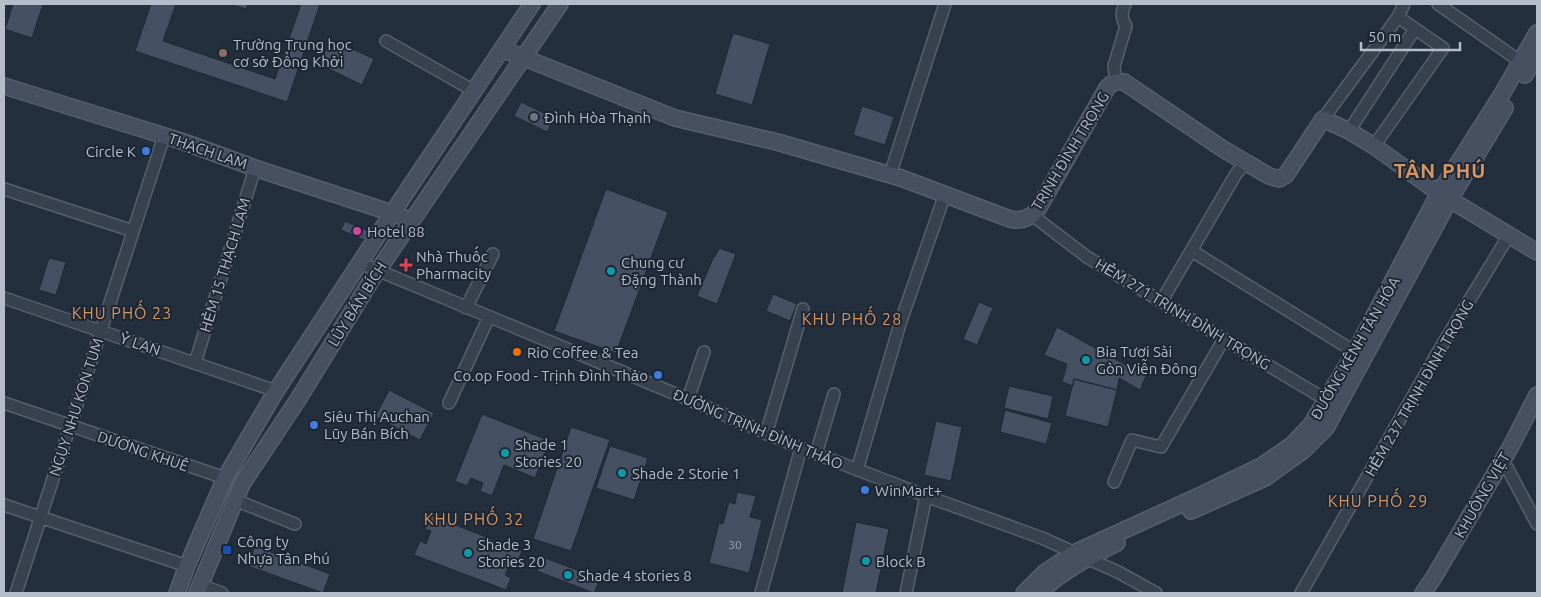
<svg xmlns="http://www.w3.org/2000/svg" width="1541" height="597" viewBox="0 0 1541 597" font-family="Ubuntu,sans-serif">
<style>
.building{fill:#455162;stroke:#1f2835}
.lines{fill:none;stroke-linecap:round;stroke-linejoin:round}
.street-casing{stroke:#565f6c;stroke-width:14}
.secondary-casing{stroke:#565f6c;stroke-width:18}
.street{stroke:#38414e;stroke-width:11}
.secondary{stroke:#465061;stroke-width:15}
.education-dot{fill:#8d6e63;stroke:#1d2633;stroke-width:2}
.worship-dot{fill:#6b7280;stroke:#1d2633;stroke-width:2}
.shop-dot{fill:#3f7fe0;stroke:#1d2633;stroke-width:2}
.hotel-dot{fill:#d1479c;stroke:#1d2633;stroke-width:2}
.health-dot{fill:#e0444e;stroke:#1d2633;stroke-width:2}
.culture-dot{fill:#0f9aa8;stroke:#1d2633;stroke-width:2}
.food-dot{fill:#e8710a;stroke:#1d2633;stroke-width:2}
.transit-dot{fill:#1a4fb4;stroke:#1d2633;stroke-width:2}
.labels{text-anchor:middle;dominant-baseline:central;stroke-width:4;stroke-linejoin:round;paint-order:stroke}
.number-label{font-size:12px;fill:#98a1af}
.poi-label{font-size:15px;fill:#b4bcc9;stroke:#1d2633;text-anchor:start}
.street-label{font-size:15px;fill:#b4bcc9;stroke:#1d2633}
.neighbourhood-label{font-size:16px;letter-spacing:1px;fill:#d59563;stroke:#1d2633}
.district-label{font-size:20px;font-weight:bold;letter-spacing:1px;fill:#d59563;stroke:#1d2633}
</style>
<rect width="100%" height="100%" fill="#242f3e"/>
<path class="building" d="M 13,4 L 43,4 L 32,38 L 5,29 Z
M 151,4 L 176,4 L 163,41 L 275,79 L 301,4 L 320,4 L 287,102 L 135,51 Z
M 233,4 L 248,4 L 246,9 L 233,5 Z
M 733,33 L 770,44 L 752,105 L 715,94 Z
M 331,39 L 374,59 L 362,85 L 319,64 Z
M 521,102 L 554,118 L 547,132 L 514,116 Z
M 862,106 L 894,117 L 885,145 L 853,135 Z
M 606,189 L 668,212 L 616,353 L 554,331 Z
M 345,221 L 373,233 L 369,242 L 341,230 Z
M 719,248 L 736,254 L 717,304 L 697,296 L 714,256 L 715,257 Z
M 49,258 L 66,262 L 56,295 L 39,290 Z
M 773,294 L 797,304 L 790,321 L 766,311 Z
M 979,302 L 993,308 L 977,345 L 963,339 Z
M 1057,327 L 1146,376 L 1140,390 L 1119,378 L 1117,390 L 1074,379 L 1073,386 L 1062,382 L 1067,364 L 1044,355 Z
M 1074,379 L 1117,390 L 1108,427 L 1065,416 Z
M 1009,386 L 1053,396 L 1048,419 L 1004,408 Z
M 389,390 L 434,413 L 420,440 L 375,417 Z
M 1005,410 L 1052,423 L 1046,444 L 1000,432 Z
M 482,414 L 550,441 L 535,478 L 504,465 L 492,496 L 480,491 L 483,483 L 471,478 L 467,486 L 455,481 Z
M 936,421 L 962,427 L 951,481 L 924,475 Z
M 571,427 L 610,440 L 571,551 L 533,539 Z
M 610,446 L 648,458 L 634,500 L 596,488 Z
M 737,492 L 756,496 L 750,517 L 762,520 L 749,573 L 709,563 L 719,523 L 723,524 L 729,502 L 735,504 Z
M 430,515 L 522,551 L 517,564 L 511,562 L 505,575 L 511,578 L 506,590 L 414,555 L 420,541 L 426,544 L 431,531 L 425,529 Z
M 856,522 L 889,529 L 876,593 L 842,593 Z
M 255,546 L 330,574 L 323,593 L 248,566 Z
M 543,557 L 600,579 L 594,593 L 537,571 Z"/>
<g class="lines">
<g class="street-casing">
<path id="street" d="M 1438,4 L 1521,62
M 386,41 L 474,91
M 1116,81 L 1114,66 L 1126,26 C 1121,18 1121,13 1125,4
M 1323,119 L 1398,17 L 1404,4
M 1349,131 L 1415,29
M 1374,146 L 1443,48 L 1398,17
M 890,175 L 945,4
M 4,189 L 133,231
M 1032,215 L 1087,257 L 1333,404
M 1192,251 L 1355,352
M 360,263 L 690,400 L 801,448 L 926,496 L 1042,538 L 1118,572 L 1156,593
M 4,298 L 276,391
M 1161,302 L 1236,174 L 1245,163
M 466,308 L 493,254
M 195,363 L 255,168
M 688,399 L 704,352
M 4,403 L 225,478
M 449,403 L 489,317
M 766,434 L 803,309
M 816,454 L 834,394
M 1503,460 L 1537,524
M 857,470 L 900,324 L 945,194
M 1114,482 L 1132,440 L 1161,447 L 1224,339
M 235,500 L 295,524
M 4,505 L 187,566
M 200,585 L 222,593
M 16,593 L 164,136
M 761,593 L 801,448
M 906,593 L 926,496
M 1301,593 L 1438,352 L 1509,235"/>
</g>
<g class="secondary-casing">
<path id="secondary" d="M 502,49 L 675,118 L 777,142 L 901,178 L 1010,219 L 1016,220 L 1024,219 L 1032,215 L 1038,209 L 1107,88 C 1112,82 1116,81 1124,82 L 1223,149 L 1269,176 L 1279,179 L 1286,175 L 1323,119 L 1349,131 L 1374,146 L 1439,193 L 1537,252
M 1525,75 L 1537,55
M 4,86 L 184,142 L 255,168 L 401,216
M 1191,511 L 1265,478 L 1304,450 L 1326,428 L 1450,199 L 1505,108
M 177,593 L 187,566 L 225,478 L 276,391 L 399,203 L 532,4
M 197,593 L 242,484 L 299,398 L 372,279 L 560,4
M 1024,593 L 1044,573 L 1074,553 L 1199,496 L 1263,465 L 1292,445 L 1311,425 L 1355,352 L 1439,193 L 1502,94 L 1537,33
M 1039,593 C 1062,571 1089,557 1117,543
M 1423,593 L 1434,577 L 1511,446 L 1537,395"/>
</g>
<use href="#street" class="street"/>
<use href="#secondary" class="secondary"/>
</g>
<circle class="education-dot" cx="223" cy="53" r="5"/>
<circle class="worship-dot" cx="534" cy="117" r="5"/>
<g class="shop-dot">
<circle cx="146" cy="151" r="5"/>
<circle cx="658" cy="375" r="5"/>
<circle cx="314" cy="425" r="5"/>
<circle cx="865" cy="490" r="5"/>
</g>
<circle class="hotel-dot" cx="357" cy="231" r="5"/>
<path class="health-dot" d="M403.5 257.5h5v5h5v5h-5v5h-5v-5h-5v-5h5z"/>
<g class="culture-dot">
<circle cx="611" cy="271" r="5"/>
<circle cx="1086" cy="360" r="5"/>
<circle cx="505" cy="453" r="5"/>
<circle cx="622" cy="473" r="5"/>
<circle cx="468" cy="553" r="5"/>
<circle cx="866" cy="561" r="5"/>
<circle cx="568" cy="575" r="5"/>
</g>
<circle class="food-dot" cx="517" cy="352" r="5"/>
<rect class="transit-dot" x="222" y="545" width="10" height="10" rx="2.5"/>
<g class="labels">
<g class="number-label">
<text x="735" y="544">30</text>
</g>
<g class="poi-label">
<text x="233" y="44">Trường Trung học<tspan x="233" dy="17">cơ sở Đồng Khởi</tspan></text>
<text x="544" y="117">Đình Hòa Thạnh</text>
<text x="136" y="151" text-anchor="end">Circle K</text>
<text x="367" y="231">Hotel 88</text>
<text x="416" y="256">Nhà Thuốc<tspan x="416" dy="17">Pharmacity</tspan></text>
<text x="621" y="262">Chung cư<tspan x="621" dy="17">Đặng Thành</tspan></text>
<text x="1096" y="351">Bia Tươi Sài<tspan x="1096" dy="17">Gòn Viễn Đông</tspan></text>
<text x="527" y="352">Rio Coffee &amp; Tea</text>
<text x="648" y="375" text-anchor="end">Co.op Food - Trịnh Đình Thảo</text>
<text x="324" y="416">Siêu Thị Auchan<tspan x="324" dy="17">Lũy Bán Bích</tspan></text>
<text x="515" y="444">Shade 1<tspan x="515" dy="17">Stories 20</tspan></text>
<text x="632" y="473">Shade 2 Storie 1</text>
<text x="875" y="490">WinMart+</text>
<text x="237" y="541">Công ty<tspan x="237" dy="17">Nhựa Tân Phú</tspan></text>
<text x="478" y="544">Shade 3<tspan x="478" dy="17">Stories 20</tspan></text>
<text x="876" y="561">Block B</text>
<text x="578" y="575">Shade 4 stories 8</text>
</g>
<g class="street-label">
<text transform="translate(208 151) rotate(19)">THẠCH LAM</text>
<text transform="translate(1070 151) rotate(-59)">TRỊNH ĐÌNH TRỌNG</text>
<text transform="translate(225 265) rotate(-73)">HẺM 15 THẠCH LAM</text>
<text transform="translate(357 304) rotate(-58)">LŨY BÁN BÍCH</text>
<text transform="translate(1183 314) rotate(31)">HẺM 271 TRỊNH ĐÌNH TRỌNG</text>
<text transform="translate(140 344) rotate(19)">Ỷ LAN</text>
<text transform="translate(1355 348) rotate(-60)">ĐƯỜNG KÊNH TÂN HÓA</text>
<text transform="translate(1419 388) rotate(-60)">HẺM 237 TRỊNH ĐÌNH TRỌNG</text>
<text transform="translate(76 407) rotate(-72)">NGỤY NHƯ KON TUM</text>
<text transform="translate(758 429) rotate(23)">ĐƯỜNG TRỊNH ĐÌNH THẢO</text>
<text transform="translate(143 451) rotate(19)">DƯƠNG KHUÊ</text>
<text transform="translate(1482 495) rotate(-60)">KHUÔNG VIỆT</text>
</g>
<g class="neighbourhood-label">
<text x="122" y="313">KHU PHỐ 23</text>
<text x="852" y="319">KHU PHỐ 28</text>
<text x="1378" y="501">KHU PHỐ 29</text>
<text x="474" y="519">KHU PHỐ 32</text>
</g>
<g class="district-label">
<text x="1440" y="170">TÂN PHÚ</text>
</g>
</g>
<rect width="1541" height="597" fill="none" stroke="#b4bcc9" stroke-width="10"/>
<path d="M1361 42v8h99v-8" fill="none" stroke="#b4bcc9" stroke-width="2.5"/>
<text x="1368" y="42" font-size="15" fill="#b4bcc9" stroke="#1d2633" stroke-width="4" paint-order="stroke">50 m</text>
</svg>
